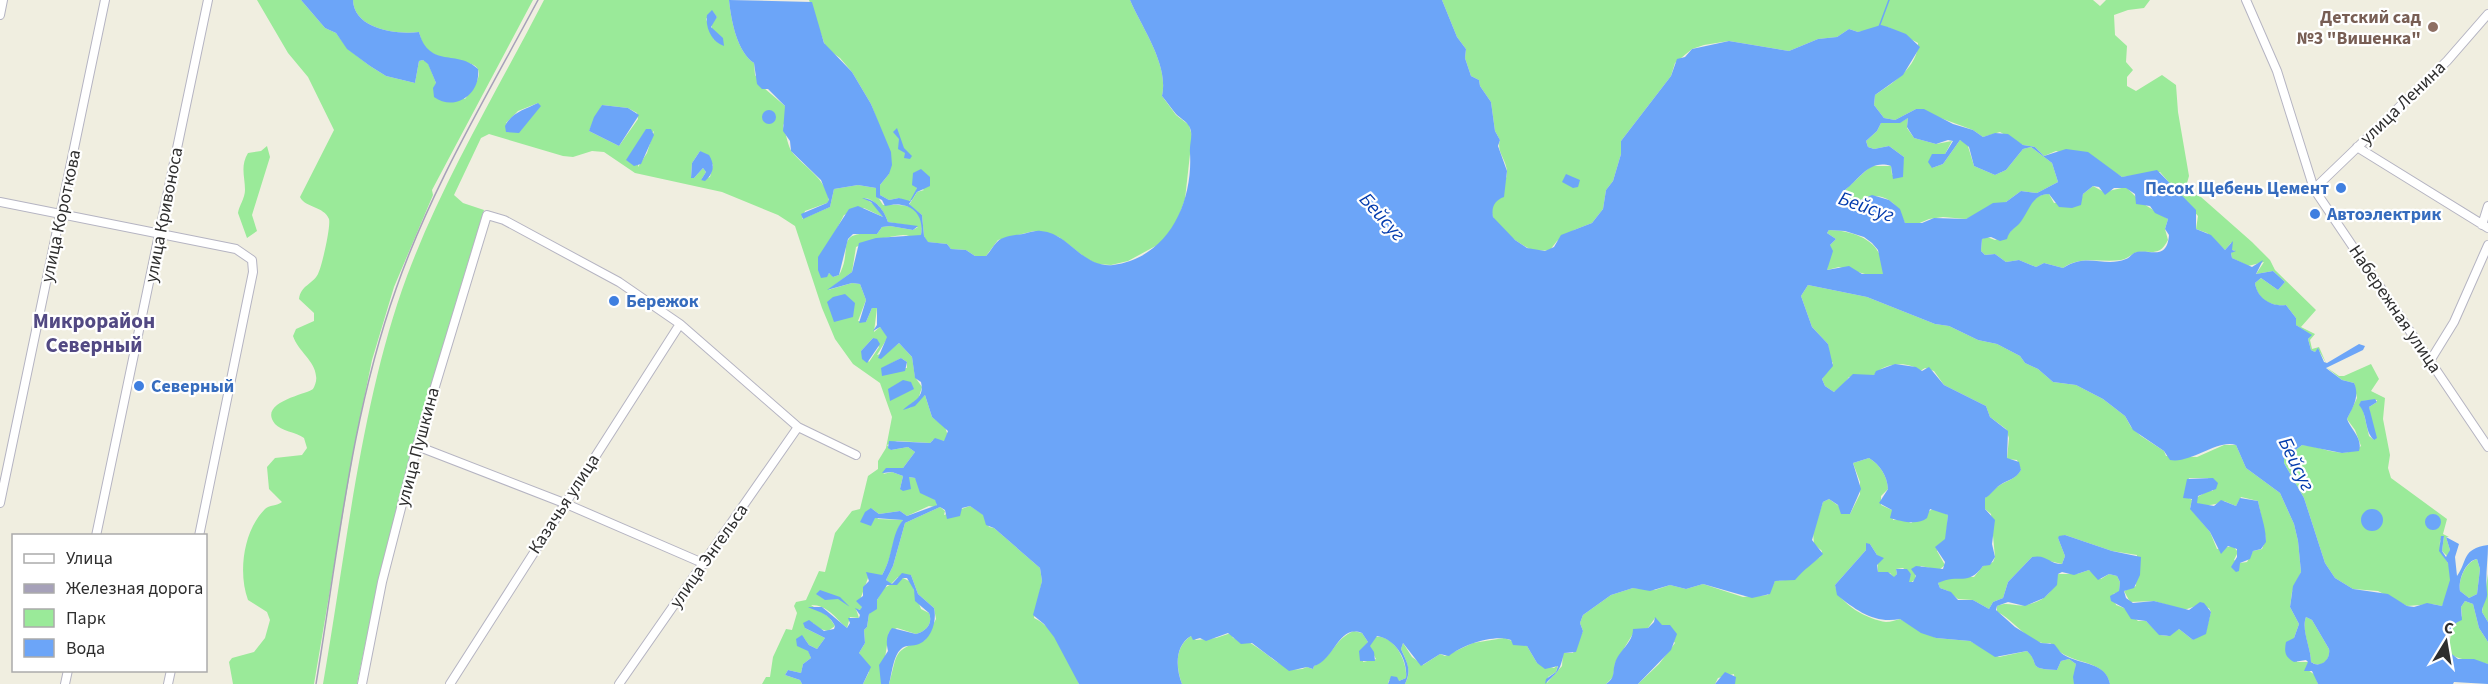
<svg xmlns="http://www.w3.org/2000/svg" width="2488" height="684" viewBox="0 0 2488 684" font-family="'Source Sans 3',sans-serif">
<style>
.green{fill:#9aea99;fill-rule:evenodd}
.water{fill:#6ca5f8;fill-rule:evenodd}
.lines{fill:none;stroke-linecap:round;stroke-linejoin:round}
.stream{stroke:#6ca5f8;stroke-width:1.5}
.minor-casing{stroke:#b5b4c2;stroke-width:10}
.minor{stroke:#fff;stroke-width:8}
.rail{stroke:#a6a1b9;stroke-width:1.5}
.education-dot{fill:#8d6e63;stroke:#fff;stroke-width:2}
.shop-dot{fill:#3f7fe0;stroke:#fff;stroke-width:2}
.labels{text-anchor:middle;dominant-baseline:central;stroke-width:4.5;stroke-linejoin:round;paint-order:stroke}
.education-label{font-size:18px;font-weight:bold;fill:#785e54;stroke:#fff;text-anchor:end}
.street-label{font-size:18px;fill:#2e2e2e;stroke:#fff}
.shop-label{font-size:18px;font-weight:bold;fill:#366cbe;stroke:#fff;text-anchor:start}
.water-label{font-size:20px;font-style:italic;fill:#033bad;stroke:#fff}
.quarter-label{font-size:21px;font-weight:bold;fill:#524983;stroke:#fff}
</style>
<rect width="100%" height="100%" fill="#f0eee0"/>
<path class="green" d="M 257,0 L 301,0 L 325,28 L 336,33 L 348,49 L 370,66 L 386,76 L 415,83 L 419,61 L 423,60 L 428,63 L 436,83 L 465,99 C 506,49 445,69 427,49 C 422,45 421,38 419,32 C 396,35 354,29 353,0 L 533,0 L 432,190 L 433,195 L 394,287 L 372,360 L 355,443 L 314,684 L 233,684 L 229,662 L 232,658 L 254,652 L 265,638 L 270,620 L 267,612 L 248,600 C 238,573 243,531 265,509 C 269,505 277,506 282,502 L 269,489 L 267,467 L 275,458 L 302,455 L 307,448 L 304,438 C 296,432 281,431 275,424 C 257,402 308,394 313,389 C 315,386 317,380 316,376 C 315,361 298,351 293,336 L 296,329 L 314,321 L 314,313 L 299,299 C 301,285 312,285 318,274 C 322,266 331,226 329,219 C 324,206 305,208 300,197 L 334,130 L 308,77 L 288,53 Z
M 544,0 L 729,0 C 731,20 737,52 754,63 L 755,75 L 764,88 L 785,106 L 785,121 L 783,126 C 786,133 788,147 792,152 C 805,168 826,178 829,201 L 827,203 L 805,211 L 802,219 L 830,207 L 834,189 L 858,185 L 876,188 L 876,194 L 883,205 C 906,204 926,205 921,235 C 914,239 910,235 903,235 C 886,237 872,240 856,247 L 852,272 L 828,290 L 852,283 L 860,284 L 866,300 L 858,321 L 866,322 L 872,308 L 877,308 L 874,332 L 880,327 L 888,337 L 877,355 L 888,352 L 899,343 L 912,357 L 915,377 L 922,387 L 918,400 L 908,410 L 925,395 L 932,417 L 945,427 L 948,436 L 945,441 L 933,440 L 930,443 L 897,441 L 887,445 L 891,450 L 908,447 L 915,452 L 903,468 L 889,469 L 883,474 L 892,472 L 903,476 L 900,489 L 909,477 L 915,478 L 938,503 L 935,507 L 929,506 L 907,516 L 900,511 L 879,514 L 871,508 L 878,519 L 903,520 C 892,536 893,557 882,575 L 868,578 L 860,600 L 862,607 L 861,610 L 856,609 L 859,618 L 850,617 L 847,628 C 835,618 828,605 811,605 L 829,617 L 835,626 L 828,631 L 820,629 L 813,623 L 805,628 L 825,638 L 817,649 L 809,645 L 804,638 L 811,658 L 803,664 L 801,673 L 788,670 L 785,675 L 800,680 L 802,684 L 762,684 L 766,677 L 770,677 L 773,657 L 786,629 L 792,630 L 797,613 L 794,606 L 796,602 L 806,600 L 819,571 L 825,572 L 835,533 L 852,511 L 860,509 L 868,476 L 878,469 L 878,461 L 886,448 L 892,417 L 880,383 L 853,364 L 835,339 L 822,308 L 795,226 L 778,215 L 722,192 L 635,173 L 604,152 L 592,151 L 573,157 L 563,156 L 489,134 L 481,138 L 454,195 L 463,203 L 484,210 C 436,367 389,523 357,684 L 323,684 C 346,553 361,400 407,276 C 443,180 497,91 544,0 ZM 712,11 L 717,17 L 711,23 L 714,40 L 706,19 ZM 538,103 L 521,130 L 506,123 L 518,111 ZM 602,105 L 628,108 L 637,113 L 638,119 L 619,146 L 589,131 ZM 654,131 L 647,153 L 638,167 L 639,143 ZM 700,151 L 713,165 L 710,177 L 701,180 L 706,172 L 703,168 L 694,178 L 691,177 L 692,163 ZM 864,198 C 876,199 884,211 888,222 L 918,227 L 913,230 L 890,226 L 882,227 L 877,234 C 832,230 854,250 839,275 L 833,277 L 831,273 L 827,274 L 829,244 L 844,215 L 864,208 L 883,217 L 875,205 ZM 873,338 L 879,347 L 869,362 L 861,351 ZM 901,358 L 907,362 L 907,368 L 881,369 Z
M 809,0 L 1130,0 C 1142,28 1169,65 1162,96 L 1176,115 L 1189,125 L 1192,136 L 1185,199 L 1176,224 L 1163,242 L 1128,261 L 1111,265 L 1097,264 L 1087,259 L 1059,237 L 1034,231 L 998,240 L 986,256 L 975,256 L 966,250 L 951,249 L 947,244 L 927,242 L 924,236 L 922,215 L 909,205 L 917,192 L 924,190 L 915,185 L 917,188 L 913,199 L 907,202 L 899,198 L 889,200 L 880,195 L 880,185 L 889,174 L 883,136 L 871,104 L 852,72 L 840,58 L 826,48 Z
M 1442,0 L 2093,0 L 2100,6 L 2106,0 L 2150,0 L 2144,8 L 2128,10 L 2114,15 L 2115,35 L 2127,46 L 2126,62 L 2133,70 L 2127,77 L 2127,86 L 2136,91 L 2162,75 L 2176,85 L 2178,112 L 2189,176 L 2185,190 L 2201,197 L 2252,242 L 2270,260 L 2275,270 L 2316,310 L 2301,327 L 2315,334 L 2310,340 L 2312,349 L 2319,347 L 2326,363 L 2318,349 L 2315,352 L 2311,350 L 2308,339 L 2311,335 L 2296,325 L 2296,318 L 2286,305 C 2271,307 2257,299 2255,283 L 2261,278 L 2278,290 L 2285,282 L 2273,271 L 2256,274 L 2264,262 L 2248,266 L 2232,258 L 2231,253 L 2235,250 L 2232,250 L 2231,243 L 2225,250 L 2207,233 L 2196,229 L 2198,216 L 2160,172 L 2122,177 L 2103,165 L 2056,151 L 2044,156 L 2035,147 L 2023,145 L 2000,132 L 1983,137 L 1973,130 L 1916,109 L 1895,120 L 1884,118 L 1874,105 L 1875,95 C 1893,83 1918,67 1918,43 L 1888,27 L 1858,32 L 1849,29 L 1837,37 L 1818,39 L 1789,51 L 1729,41 L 1704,45 L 1692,49 L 1675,63 L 1671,76 L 1621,141 L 1621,154 L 1613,181 L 1606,190 L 1603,209 L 1592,223 L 1574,230 L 1557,241 L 1550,250 C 1545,251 1533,251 1528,248 C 1517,242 1489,224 1492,209 C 1495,196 1507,186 1507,171 C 1506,159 1496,151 1500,140 L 1495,131 L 1491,102 L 1480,86 L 1479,80 L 1471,76 L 1465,58 L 1466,49 L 1457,37 Z
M 1908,118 L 1907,128 L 1914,138 L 1936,144 L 1952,141 L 1945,154 L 1932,157 L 1932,168 L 1943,164 L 1960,140 L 1967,143 L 1974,166 L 1995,175 L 2006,170 L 2023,149 L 2031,147 L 2052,163 L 2058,182 L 2037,193 L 2021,191 L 2006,202 L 1966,219 L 1943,217 L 1929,219 L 1915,225 L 1905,223 C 1898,208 1892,195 1871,196 C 1860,196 1860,207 1845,199 L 1845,190 L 1871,166 L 1891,166 L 1892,175 L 1902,169 L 1904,157 L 1889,146 L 1874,149 L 1868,147 L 1866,141 L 1877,131 L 1881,123 L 1899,123 Z
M 267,146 L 270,157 L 252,215 L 257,231 L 247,238 L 238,213 C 239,206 245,198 245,190 C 245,177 240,166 248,153 L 261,151 Z
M 2093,186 L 2104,192 L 2126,187 L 2142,203 L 2168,219 L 2165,229 L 2168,240 C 2160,256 2153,251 2138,252 C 2132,253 2128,259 2121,260 C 2100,263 2081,255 2063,268 L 2044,263 L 2036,267 L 2019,260 L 2006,262 L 1995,254 L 1985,255 L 1981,251 L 1982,239 L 1987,237 L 1995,240 C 2001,237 2008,235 2012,230 C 2022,218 2031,193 2049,194 L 2054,203 L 2081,200 L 2083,194 Z
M 1829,230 C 1857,231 1885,242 1883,274 L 1865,274 L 1839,267 L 1827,270 L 1830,245 L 1836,239 L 1827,233 Z
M 1808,285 L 1867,297 L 1935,324 L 1949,326 L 1978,340 L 1997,344 L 2020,356 L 2025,363 L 2038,369 L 2053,382 L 2076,385 L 2103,399 L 2125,416 L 2131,427 L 2141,436 L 2164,451 L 2166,456 L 2197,457 L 2224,445 L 2236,445 L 2246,468 L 2280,493 L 2294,524 L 2298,541 L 2301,572 L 2292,592 L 2290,607 L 2299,624 L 2294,638 L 2297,662 L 2308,662 L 2308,670 L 2315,675 L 2318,684 L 2110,684 C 2106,663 2082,664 2065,655 C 2059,652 2056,647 2050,643 C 2030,647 2014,619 1997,612 L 1997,606 C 2008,601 2015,607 2026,605 C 2045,601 2054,592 2057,574 L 2077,574 L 2089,570 L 2101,579 L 2109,574 L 2117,576 L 2120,582 L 2119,592 L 2113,594 L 2116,605 L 2124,608 L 2138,621 L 2146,621 L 2160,635 L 2167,636 L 2179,629 L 2193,640 L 2206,631 L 2211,612 L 2209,608 L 2196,606 L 2184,610 L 2154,601 L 2130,602 L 2124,591 L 2136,586 L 2137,555 L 2112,551 L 2065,535 L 2058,538 L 2065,556 L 2062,564 L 2032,557 L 2008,582 L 2003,598 L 1993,602 L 1989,609 L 1973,600 L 1958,599 L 1948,591 L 1940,588 L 1938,583 L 1948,577 L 1974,577 L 1983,566 L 1993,562 L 1995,557 L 1991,514 L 1985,509 L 1985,498 C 1990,494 1995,488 2000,485 C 2009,480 2015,479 2021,470 L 2017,460 L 2007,459 L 2009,438 L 2006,429 L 1990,417 L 1986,406 L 1944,385 L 1934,371 L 1925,368 L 1920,371 C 1909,360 1883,363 1874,375 L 1849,377 L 1841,388 L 1834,392 L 1825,386 L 1822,379 L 1833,363 L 1829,359 L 1828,344 L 1812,327 L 1801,296 ZM 2189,478 L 2208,478 L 2213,491 L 2209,490 L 2196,498 L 2196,503 C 2208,507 2214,505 2224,501 L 2236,506 L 2241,497 L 2258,501 L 2266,539 L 2262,549 L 2253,551 L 2247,562 L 2240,563 L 2234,560 L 2238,552 L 2233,546 L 2217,549 L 2210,532 L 2190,508 L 2192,500 L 2184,495 Z
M 2371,364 L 2379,379 L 2371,391 L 2385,398 L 2383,419 L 2390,455 L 2388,468 L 2391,478 L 2447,519 L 2443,534 L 2449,537 L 2446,537 L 2450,550 L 2448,557 L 2442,551 L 2444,536 L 2440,541 C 2439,553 2443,554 2448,563 C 2455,575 2448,595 2442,606 L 2432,604 L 2407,606 L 2378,591 L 2353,589 L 2335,578 L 2325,563 L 2304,498 L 2284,463 L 2284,459 L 2302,445 C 2323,446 2343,461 2361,446 L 2355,430 L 2347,419 L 2357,398 L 2354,383 L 2342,380 L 2326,367 L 2339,376 L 2344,376 ZM 2377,400 L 2377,402 L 2369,407 L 2374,440 L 2369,436 L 2361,401 Z
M 1869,458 C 1880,465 1887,475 1888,489 L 1881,496 L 1881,505 L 1892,510 L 1893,520 L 1903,519 L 1911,523 L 1934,508 L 1948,515 L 1946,539 L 1937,551 L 1945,565 L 1939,570 L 1921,566 L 1915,573 L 1916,579 L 1910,583 L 1908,580 L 1911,574 L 1903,568 L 1896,569 L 1897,574 L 1894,578 L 1890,573 L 1878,572 L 1877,555 L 1870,544 L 1866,545 L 1866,550 L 1835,585 C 1838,604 1869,620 1886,622 C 1891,622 1895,620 1900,619 L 1936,638 L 1970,641 L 1999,657 L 2027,651 C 2041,663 2025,669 2057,670 L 2061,661 L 2069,659 L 2076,664 L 2074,684 L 1735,684 L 1734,674 L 1718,678 L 1715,684 L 1638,684 L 1659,664 L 1675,643 L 1655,618 L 1648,628 L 1634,632 L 1615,663 L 1613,677 L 1606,684 L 1405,684 C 1412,671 1407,662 1401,649 L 1403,643 L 1412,657 L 1423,665 L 1440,654 L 1445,656 L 1473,643 L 1504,638 L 1527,646 L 1537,663 L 1554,668 L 1558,665 L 1556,672 L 1548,677 L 1547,683 L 1562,666 L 1563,653 L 1573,653 L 1583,631 L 1580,623 L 1583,615 L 1611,595 L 1633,588 L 1655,590 L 1670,585 L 1686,589 L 1703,584 L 1743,597 L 1768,595 L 1775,581 L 1795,579 L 1803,569 L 1820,557 L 1822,551 L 1814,544 L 1813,532 L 1823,502 L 1829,499 L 1850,514 L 1860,494 L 1860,482 L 1853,463 Z
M 970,506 L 984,515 L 989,527 L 994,528 L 1040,568 L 1042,581 L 1034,618 C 1055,627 1072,664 1079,684 L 889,684 C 898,653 892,650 925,640 L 936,619 L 934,608 L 918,594 L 911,575 L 898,577 L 891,584 L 886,580 L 893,566 L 905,523 L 940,507 L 945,511 L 944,515 Z
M 2477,559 L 2480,569 L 2477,594 L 2469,598 L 2460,591 C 2458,581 2465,562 2477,559 Z
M 2488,574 L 2488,622 L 2482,612 Z
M 903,578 L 911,582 L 921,609 L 929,613 C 933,623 927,631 916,634 L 897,628 L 889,632 L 881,684 L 863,684 L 869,672 L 859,653 L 865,643 L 864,630 L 867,627 L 869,614 L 884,588 Z
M 2465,601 L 2473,604 L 2479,628 L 2488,642 L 2488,664 C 2475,660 2457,661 2448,652 L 2452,628 L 2462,616 L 2461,607 Z
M 2306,617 L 2312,620 L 2329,649 C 2331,660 2321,669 2311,662 C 2311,648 2301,631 2306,617 Z
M 1354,631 L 1362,633 L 1368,642 L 1363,662 L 1376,659 L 1369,646 L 1374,637 C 1394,633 1408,662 1406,678 L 1399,681 L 1389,680 L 1388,684 L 1182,684 C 1176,668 1174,647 1191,636 L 1196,640 L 1216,638 L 1231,633 L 1233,638 C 1239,639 1247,640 1252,644 C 1269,654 1288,677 1307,667 L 1313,669 L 1314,666 C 1332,658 1335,638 1354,631 Z"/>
<path class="water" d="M 301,0 L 353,0 C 354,29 396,35 419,32 C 429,69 458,49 478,69 C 481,94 455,112 434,97 L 433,88 L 436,83 L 428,64 L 423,60 L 419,61 L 415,83 L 386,76 L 370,66 L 347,49 L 336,33 L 325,28 Z
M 729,0 L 812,2 L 824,43 L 852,72 L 871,104 L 891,152 L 892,165 L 889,174 L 880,185 L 880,195 L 889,200 L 899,198 L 910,201 L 917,188 L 912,185 L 913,173 L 921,169 L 930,177 L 930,186 L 917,192 L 909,204 L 922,215 L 924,236 L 928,242 L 947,244 L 951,249 L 966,250 L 975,256 L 986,256 C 990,252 993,246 997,242 C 1003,236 1015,235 1023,234 C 1029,233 1034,230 1041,231 C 1069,233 1082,268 1113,265 C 1168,258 1193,203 1190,153 C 1189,143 1194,135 1189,126 C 1186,121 1180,118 1176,114 C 1171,108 1167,102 1162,96 C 1169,65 1142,28 1130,0 L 1442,0 L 1457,37 L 1466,49 L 1465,58 L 1471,76 L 1479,80 L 1480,86 L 1491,102 L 1495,131 L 1500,140 L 1498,146 L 1507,171 L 1504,197 C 1495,200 1491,207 1493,217 L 1515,240 L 1527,248 L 1545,251 L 1554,247 L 1561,235 L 1592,223 L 1603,209 L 1606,190 L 1613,181 L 1621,154 L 1621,141 L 1671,76 L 1677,59 L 1685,57 L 1692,49 L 1729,41 L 1789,51 L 1818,39 L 1837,37 L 1849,29 L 1858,32 L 1881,25 L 1888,27 L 1906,34 L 1920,47 L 1903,75 L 1875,95 L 1874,105 L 1884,118 L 1895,120 L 1916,109 L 1924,109 L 1953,124 L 1973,130 L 1983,137 L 1995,133 L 2008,134 L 2023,145 L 2035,147 L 2044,156 L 2066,149 L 2088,152 L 2122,177 L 2157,170 L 2196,210 L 2196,229 L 2211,235 L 2225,250 L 2233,241 L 2232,250 L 2236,251 L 2231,253 L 2232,258 L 2252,267 L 2263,260 L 2256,274 L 2273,271 L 2285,282 L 2278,290 L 2261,278 L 2255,283 C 2257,298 2271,307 2286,305 L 2296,318 L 2296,325 L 2312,335 L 2308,339 L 2311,350 L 2315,352 L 2318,348 L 2324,362 L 2327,363 L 2359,344 L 2365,346 L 2363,350 L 2326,368 L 2342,380 L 2354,383 C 2360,396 2353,407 2347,419 C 2351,430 2363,438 2359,451 L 2342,453 L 2302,445 L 2284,459 L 2284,463 L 2304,498 L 2325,563 L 2335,578 L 2353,589 L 2388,594 L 2407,606 L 2414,607 L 2427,603 L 2442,606 L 2450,580 L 2448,563 L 2439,551 L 2441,536 L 2444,536 L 2442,551 L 2446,557 L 2450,550 L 2446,537 L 2459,544 L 2455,557 L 2457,576 C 2468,561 2461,549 2488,545 C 2488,560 2485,577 2487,593 C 2488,599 2482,605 2482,612 L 2488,622 L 2488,642 L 2479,628 L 2473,604 L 2465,601 L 2461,607 L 2462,620 C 2449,624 2448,639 2448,651 L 2458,659 L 2474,659 L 2488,664 L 2488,684 L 2454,682 L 2453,684 L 2318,684 L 2312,671 L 2304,671 L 2308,662 L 2306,660 L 2294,662 C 2285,657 2284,652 2286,642 L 2294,638 L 2299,624 L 2290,607 L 2293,586 L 2301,572 L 2298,541 L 2294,524 L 2280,493 L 2246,468 L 2236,445 C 2217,439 2191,464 2170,460 L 2164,451 L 2133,430 L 2125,416 L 2103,399 L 2076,385 L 2053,382 L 2038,369 L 2025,363 L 2020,356 L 1997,344 L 1978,340 L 1949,326 L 1935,324 L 1867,297 L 1808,285 L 1801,296 L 1812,327 L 1828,344 L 1833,366 L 1822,379 L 1825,386 L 1834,392 L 1853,374 L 1874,375 L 1876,371 L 1895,364 L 1916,367 L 1922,371 L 1929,367 L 1944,385 L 1986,406 L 1990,417 L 2008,431 L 2007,458 L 2019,462 L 2021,470 C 2015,480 2009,479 2000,485 C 1995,488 1991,495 1985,498 L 1985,509 L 1995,520 L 1992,544 L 1995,557 L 1990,565 L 1983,566 C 1968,587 1959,573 1938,583 L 1940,588 L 1951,592 L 1958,600 L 1973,600 L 1989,609 L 1993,602 L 2003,598 L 2008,582 L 2032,557 C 2047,554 2049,564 2062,564 L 2065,556 L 2058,538 L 2059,536 L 2065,535 L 2112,551 L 2141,557 L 2140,575 L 2134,588 L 2124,591 L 2126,598 L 2133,603 L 2154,601 L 2189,610 L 2200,602 L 2204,603 L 2211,612 L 2206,634 L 2193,640 L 2179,629 L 2170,636 L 2159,635 L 2146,621 L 2131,619 L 2124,608 L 2111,601 L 2110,596 L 2119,591 L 2120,582 L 2117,576 L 2109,574 L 2098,580 L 2089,570 L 2074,575 L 2062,572 L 2058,574 L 2057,585 L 2044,598 L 2025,606 L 2008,602 L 1997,606 L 1996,610 L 2015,627 L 2041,643 L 2054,644 C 2058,648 2060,653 2064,655 C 2081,665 2106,662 2110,684 L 2074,684 L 2073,677 L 2076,664 L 2069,659 L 2061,661 L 2057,670 C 2025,669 2041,664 2027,651 L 1995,657 L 1970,641 L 1936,638 L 1921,633 L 1900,619 C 1875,624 1857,611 1837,595 L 1835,585 L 1866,550 L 1866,543 L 1870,544 L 1877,555 L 1884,558 L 1877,565 L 1878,572 L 1888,572 L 1894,577 L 1897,574 L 1896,569 L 1907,569 L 1911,574 L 1909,582 L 1913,582 L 1916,576 L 1911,569 L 1916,566 L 1943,569 L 1945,562 L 1935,547 L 1945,539 L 1948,515 L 1930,509 L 1927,518 C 1918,526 1900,521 1890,518 L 1892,510 L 1879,503 L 1888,489 C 1887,475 1880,465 1869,458 L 1853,463 L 1861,489 L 1850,514 L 1841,514 L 1838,505 L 1829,499 L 1823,502 L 1812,540 L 1823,554 C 1813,564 1804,569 1795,580 L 1775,581 L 1770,594 L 1752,598 L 1703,584 L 1686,589 L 1670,585 L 1650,591 L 1633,588 L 1611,595 L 1583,615 L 1580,623 L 1583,631 L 1576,652 L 1564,653 C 1559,673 1559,670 1545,684 L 1546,679 L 1556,672 L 1558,666 L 1545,669 L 1537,663 L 1527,646 L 1513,645 L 1511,640 C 1494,634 1462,645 1449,656 L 1440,654 L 1421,666 L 1403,643 L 1401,649 C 1407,663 1412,669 1405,684 L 1388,684 L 1391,676 L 1397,677 L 1399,681 L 1406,678 C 1408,660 1396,639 1377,636 L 1370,646 L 1374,652 L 1375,661 L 1360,661 L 1359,651 L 1368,642 L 1362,633 C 1338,624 1335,660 1314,666 L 1313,669 L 1307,667 L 1289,671 L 1252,643 L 1241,644 L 1228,633 L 1206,641 L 1200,638 L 1193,640 L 1191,636 C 1174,646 1176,669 1182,684 L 1079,684 L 1054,637 L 1044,624 L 1033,615 L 1042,581 L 1040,568 L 994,528 L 986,525 L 983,515 L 970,506 L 962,508 L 960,516 L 947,519 L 945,510 L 940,507 L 905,523 L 893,566 L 886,580 L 892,584 L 902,573 L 911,575 L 918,594 L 934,608 C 937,620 932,639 919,644 C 913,647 906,644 901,649 C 893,656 892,674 889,684 L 881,684 L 879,665 L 888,651 C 886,642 886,635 892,628 L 916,634 C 927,631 933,623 929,613 L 915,601 L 914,590 L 907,578 L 903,578 L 897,585 L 887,585 L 877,600 L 877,609 L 869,614 L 867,627 L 864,630 L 865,643 L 859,653 L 871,667 L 863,684 L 802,684 L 800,680 L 785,675 L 788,670 L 801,673 L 803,664 L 811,658 L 808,651 L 797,646 L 796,639 L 802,635 L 809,645 L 817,649 L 825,638 L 805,628 L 803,623 L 809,620 L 824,631 L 834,629 L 835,626 C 829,613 818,612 808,607 L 822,607 L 847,628 L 850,623 L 848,618 L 859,618 L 860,615 L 855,608 L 860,610 L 862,607 L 856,601 L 863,596 L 863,587 L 869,581 L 866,572 L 882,575 C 893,558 891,534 903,520 L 875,518 L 871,526 L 860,522 L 865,512 L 871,508 L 879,514 L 900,511 L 907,516 L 937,505 L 935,500 L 920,493 L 915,478 L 909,477 L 911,489 L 903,491 L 900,489 L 903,476 L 892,472 L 882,473 L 886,468 L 903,468 L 915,452 L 908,447 L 891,450 L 888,448 L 889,441 L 930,443 L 935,438 L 944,441 L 948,431 L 932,417 L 925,395 L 915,406 L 903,410 C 912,401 925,399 921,382 L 915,378 L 912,357 L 899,343 L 881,359 L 878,358 L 887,337 L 880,327 L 873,331 L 877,325 L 877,308 L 872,308 L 866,322 L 859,323 L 866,300 L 860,284 L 852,283 L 827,290 L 852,272 L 859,243 L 876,238 L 921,235 C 925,211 907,200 885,206 L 882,200 L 876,197 L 876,188 L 858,185 L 834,189 L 830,207 L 803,219 L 801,214 L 827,203 L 829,200 L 821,180 L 791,151 L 790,141 L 783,131 L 785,106 L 768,89 L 762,89 L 757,84 L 754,63 C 737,52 731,20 729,0 ZM 1908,118 L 1907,127 L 1914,138 L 1936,144 L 1948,140 L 1953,141 L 1945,154 L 1932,154 L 1928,162 L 1932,168 L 1943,164 L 1960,140 L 1969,147 L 1974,166 L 1995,175 L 2006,170 L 2023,149 L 2031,147 L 2052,163 L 2058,182 L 2037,193 L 2021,191 L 2006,202 L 1993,203 L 1966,219 L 1934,218 L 1922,223 L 1905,223 L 1900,209 L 1889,200 L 1872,195 L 1856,202 L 1845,199 L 1845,190 C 1860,179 1869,159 1891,166 L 1893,179 L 1903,177 L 1904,157 L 1889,146 L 1874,149 L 1868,147 L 1866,141 L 1877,131 L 1881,123 L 1900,123 ZM 2093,186 L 2099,187 L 2105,195 L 2114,188 L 2126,188 L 2135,194 L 2136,204 L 2150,206 L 2155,213 L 2168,219 L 2165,229 L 2169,235 C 2167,263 2147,247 2134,253 C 2131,255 2129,258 2126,259 C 2104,268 2088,252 2063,268 L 2044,263 L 2036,267 L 2019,260 L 2006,262 L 1995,254 L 1985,255 L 1981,251 L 1982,239 L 1991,237 L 2000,241 L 2007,239 C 2009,231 2014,229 2019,224 C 2029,213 2031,194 2049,194 L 2059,207 L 2072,208 L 2081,205 L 2083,194 ZM 1829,230 L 1845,231 L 1864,237 L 1872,243 L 1878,250 L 1883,274 L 1862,274 L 1849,266 L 1827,270 L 1833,251 L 1830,245 L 1836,239 L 1827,233 ZM 2477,559 L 2480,569 L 2477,594 L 2469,598 L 2460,591 C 2458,581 2465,561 2477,559 ZM 2306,617 L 2312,620 L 2329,649 C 2331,660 2320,669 2311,662 C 2311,648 2301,630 2306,617 Z
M 712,10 L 717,17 L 711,27 L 723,38 L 724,46 C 712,42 705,28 707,15 Z
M 538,103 L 541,106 L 519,133 L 506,132 L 505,126 C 512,112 526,109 538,103 Z
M 602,105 L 628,108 L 639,115 L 619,146 L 589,131 L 594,117 Z
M762 117a7 7 0 1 1 14 0a7 7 0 1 1-14 0Z
M 897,128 L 904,148 L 912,156 L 910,159 L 904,158 L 905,153 L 898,149 L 899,139 L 893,132 Z
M 646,129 L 651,129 L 654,135 L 641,164 L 634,166 L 626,160 Z
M 700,151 L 709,155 C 715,165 714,173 705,181 L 701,180 L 706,172 L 703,168 L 694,178 L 691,178 L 692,163 Z
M 1566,174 L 1580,180 L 1578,187 L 1573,188 L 1562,182 Z
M 862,198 C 876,199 884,210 888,222 L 918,226 L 913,230 L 890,226 L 882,227 L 877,234 L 853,234 L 848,239 L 839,275 L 833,277 L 829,273 L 827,277 L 821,278 L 818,270 L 818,257 L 849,209 L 858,206 L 883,217 L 871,202 Z
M 845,294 L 855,303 L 853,317 L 834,322 L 827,302 L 833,297 Z
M 873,338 L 877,339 L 880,344 L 867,363 L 862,359 L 861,351 Z
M 901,358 L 907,362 L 905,371 L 882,376 L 881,368 Z
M 903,380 L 911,382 L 914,389 L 890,401 L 888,389 Z
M 2375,399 L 2377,402 L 2369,407 L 2377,438 L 2374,440 C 2364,431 2368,415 2359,405 L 2361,401 Z
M 2213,478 L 2218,483 L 2216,489 L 2198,496 L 2197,503 L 2214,506 L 2221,500 L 2236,506 L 2240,498 L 2258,501 C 2261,516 2266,528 2266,542 L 2261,549 L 2253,551 L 2250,559 L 2240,563 L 2239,571 L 2236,572 L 2231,567 L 2237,557 L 2237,549 L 2228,546 L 2221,554 L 2210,532 L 2190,509 L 2192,499 L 2183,498 L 2187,479 Z
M2361 520a11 11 0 1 1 22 0a11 11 0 1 1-22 0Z
M2425 522a8 8 0 1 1 16 0a8 8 0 1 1-16 0Z
M 820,590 L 840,597 L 850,607 L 838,599 L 825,600 L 816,594 Z
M 1655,617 L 1662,625 L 1670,625 L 1677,634 L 1671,650 L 1638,684 L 1606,684 C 1616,677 1612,673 1615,663 C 1619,650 1633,643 1633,629 L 1648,628 L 1654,622 Z
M 1725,672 L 1736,677 L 1735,684 L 1715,684 Z"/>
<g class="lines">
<path class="stream" d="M 1879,27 L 1889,0"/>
<g class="minor-casing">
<path id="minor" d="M 2246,0 L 2277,71 L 2314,189 L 2488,447
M 0,15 L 3,0
M 2357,147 L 2488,228
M 2314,189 L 2447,61 L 2488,14
M 0,202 L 236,249 L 252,260 L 253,272 L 199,536
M 2482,225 L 2488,206
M 2430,361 L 2454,322 L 2488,245
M 417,446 L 564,503 L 705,564
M 0,503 L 105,0
M 96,536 L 208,0
M 65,684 L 68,670
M 168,684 L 171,670
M 362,684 L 382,582 L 417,446 L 487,215 L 504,220 L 619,282 L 680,324 L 798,427 L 856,455
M 450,684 L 680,324
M 619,684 L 798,427"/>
</g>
<use href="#minor" class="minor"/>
<path class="rail" d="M 316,684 C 338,552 351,415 396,289 C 431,188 488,94 538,0"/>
</g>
<circle class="education-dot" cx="2433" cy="27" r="6"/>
<g class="shop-dot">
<circle cx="2341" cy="188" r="6"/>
<circle cx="2315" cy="214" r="6"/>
<circle cx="614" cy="301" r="6"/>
<circle cx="139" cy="386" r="6"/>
</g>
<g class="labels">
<g class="education-label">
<text x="2421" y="17">Детский сад<tspan x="2421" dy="21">№3 "Вишенка"</tspan></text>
</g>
<g class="street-label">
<text transform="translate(2403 103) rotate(-44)">улица Ленина</text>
<text transform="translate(164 215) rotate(-79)">улица Кривоноса</text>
<text transform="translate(61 216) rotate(-78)">улица Короткова</text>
<text transform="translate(2395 309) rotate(56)">Набережная улица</text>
<text transform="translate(418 447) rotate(-75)">улица Пушкина</text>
<text transform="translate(564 504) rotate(-57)">Казачья улица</text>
<text transform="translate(709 556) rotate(-55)">улица Энгельса</text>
</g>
<g class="shop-label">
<text x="2329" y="188" text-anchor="end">Песок Щебень Цемент</text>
<text x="2327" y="214">Автоэлектрик</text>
<text x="626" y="301">Бережок</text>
<text x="151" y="386">Северный</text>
</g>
<g class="water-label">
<text transform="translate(1866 207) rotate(19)">Бейсуг</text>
<text transform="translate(1382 217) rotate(48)">Бейсуг</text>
<text transform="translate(2296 464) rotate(64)">Бейсуг</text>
</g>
<g class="quarter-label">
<text x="94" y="321">Микрорайон<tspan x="94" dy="24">Северный</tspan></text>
</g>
</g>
<rect x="12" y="534" width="195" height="138" fill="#ffffff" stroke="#ababab" stroke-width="1.5"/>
<rect x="24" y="554" width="30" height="9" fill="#ffffff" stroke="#ababab" stroke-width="1.5"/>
<text x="66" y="564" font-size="18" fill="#2e2e2e">Улица</text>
<rect x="24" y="584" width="30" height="9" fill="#a6a1b9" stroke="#ababab" stroke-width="1.5"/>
<text x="66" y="594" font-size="18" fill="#2e2e2e">Железная дорога</text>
<rect x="24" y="609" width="30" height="18" fill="#9aea99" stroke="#ababab" stroke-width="1.5"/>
<text x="66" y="624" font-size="18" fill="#2e2e2e">Парк</text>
<rect x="24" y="639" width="30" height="18" fill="#6ca5f8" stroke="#ababab" stroke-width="1.5"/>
<text x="66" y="654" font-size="18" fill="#2e2e2e">Вода</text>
<g transform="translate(2446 642) rotate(11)" stroke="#ffffff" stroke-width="4.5" paint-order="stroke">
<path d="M0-4.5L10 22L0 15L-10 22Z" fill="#2e2e2e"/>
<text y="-9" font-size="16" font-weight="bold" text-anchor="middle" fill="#2e2e2e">С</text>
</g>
</svg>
